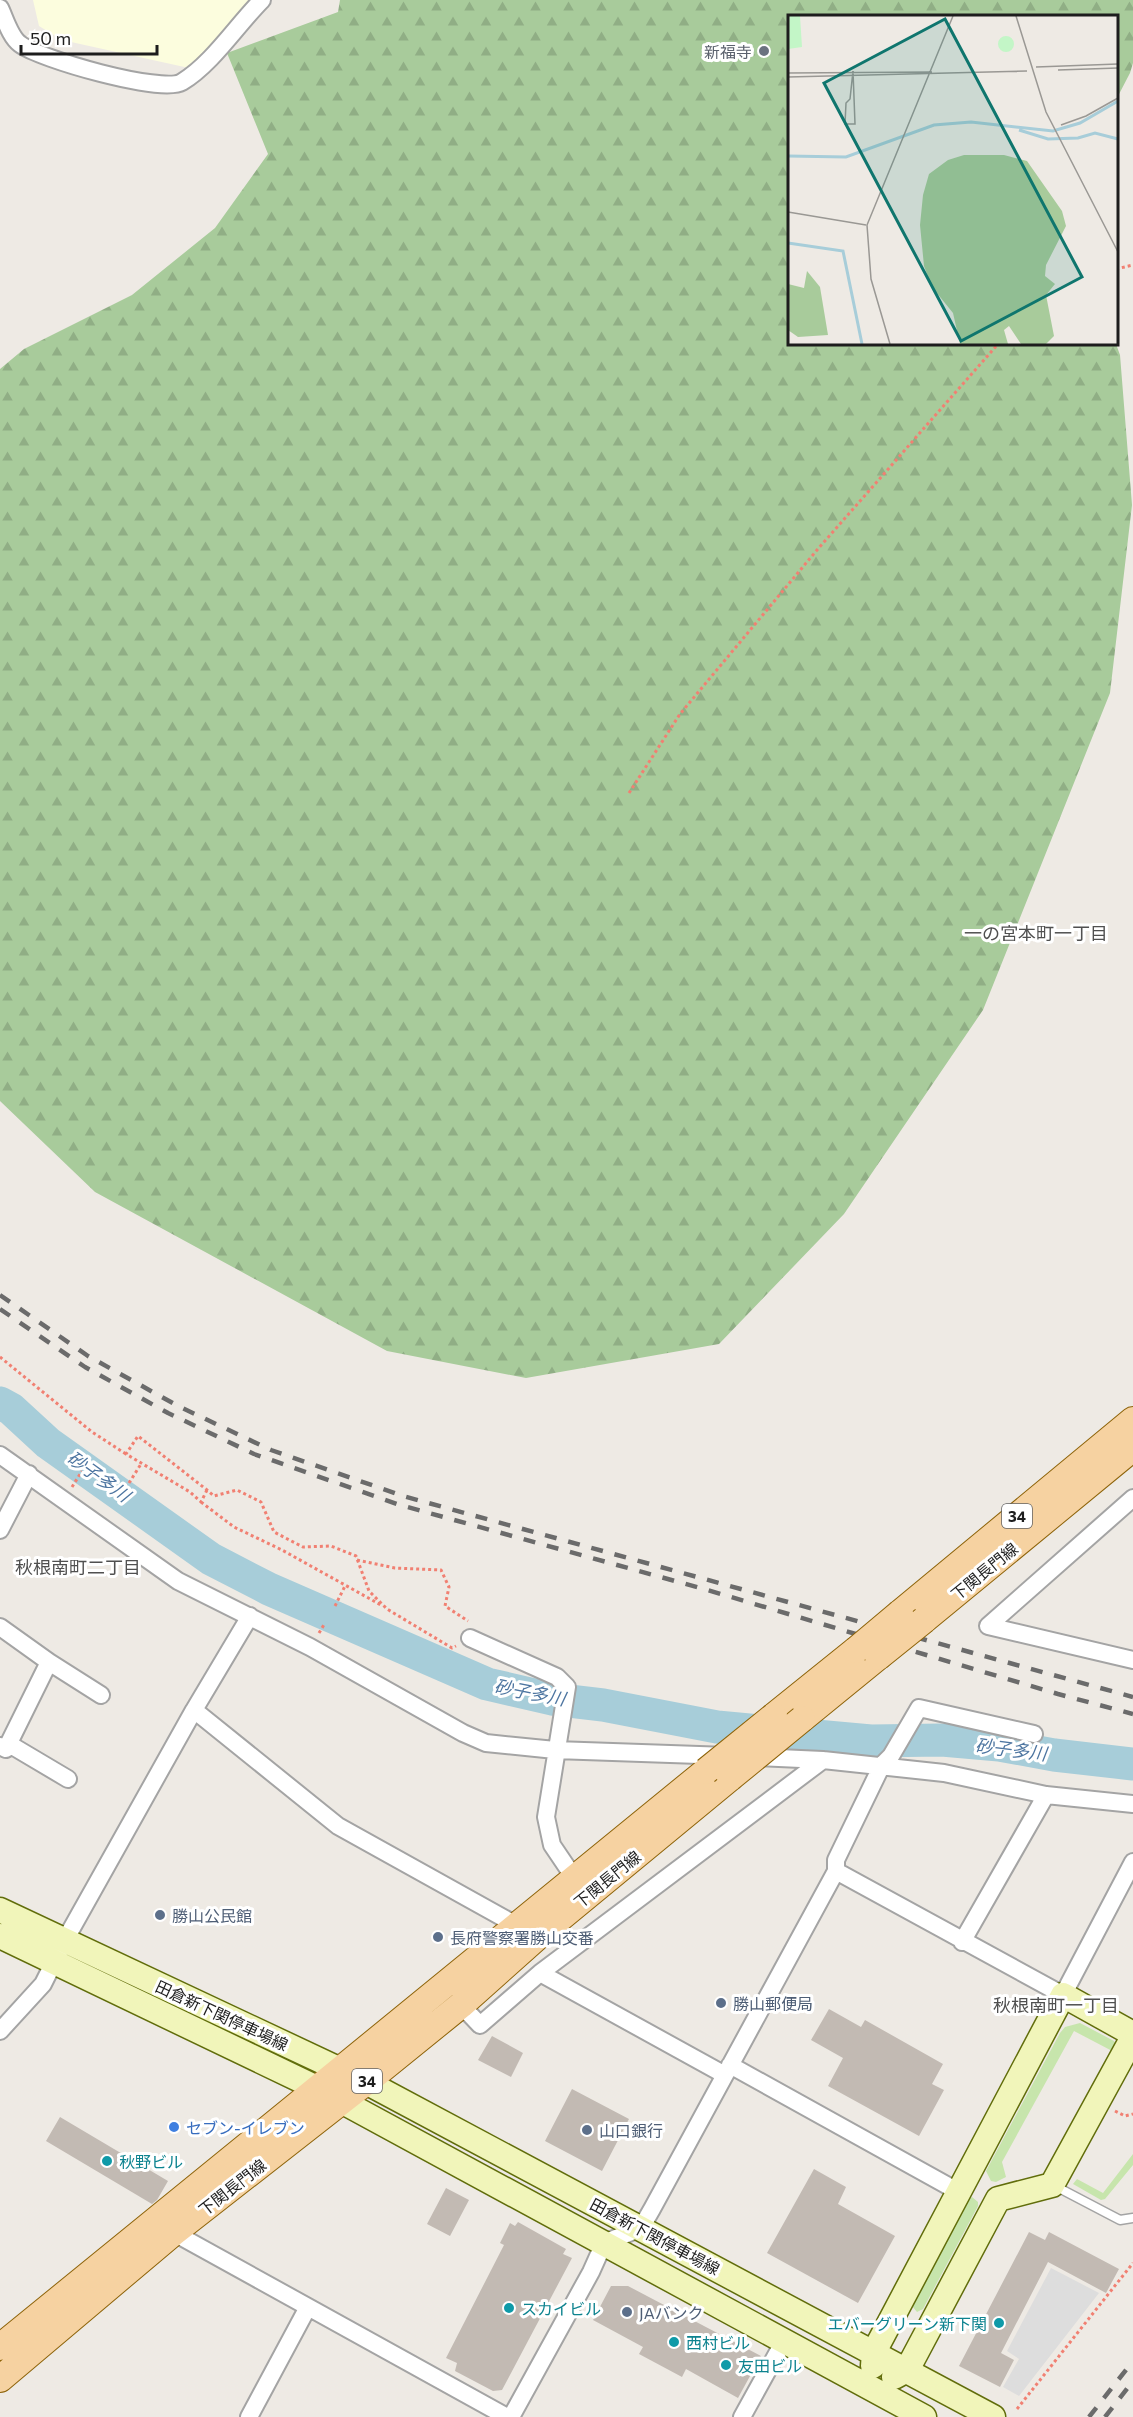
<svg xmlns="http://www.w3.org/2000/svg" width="1133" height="2417" viewBox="0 0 1133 2417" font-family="Commissioner,'Noto Sans JP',sans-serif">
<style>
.education{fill:#fcfdde}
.grass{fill:#c7e5ac}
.forest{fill:url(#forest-firs)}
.parking{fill:#ddd}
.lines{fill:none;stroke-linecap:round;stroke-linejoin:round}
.river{stroke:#a7cdd9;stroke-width:33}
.building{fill:#c2bab3}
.lane-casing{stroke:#a4a4a4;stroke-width:11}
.street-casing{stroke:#a4a4a4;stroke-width:20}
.secondary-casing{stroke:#616d0b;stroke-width:27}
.primary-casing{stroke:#8d6309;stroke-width:28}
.path{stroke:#f18072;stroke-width:3;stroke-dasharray:3 3;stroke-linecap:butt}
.lane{stroke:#fff;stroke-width:8}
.street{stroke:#fff;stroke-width:16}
.secondary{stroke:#f1f5ba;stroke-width:24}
.primary{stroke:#f6d2a1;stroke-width:26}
.rail{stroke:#6b6b6b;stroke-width:4.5;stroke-dasharray:12 12;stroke-linecap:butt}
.primary-bridge-casing{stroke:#8d6309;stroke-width:28;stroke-linecap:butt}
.primary-bridge{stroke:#f6d2a1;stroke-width:26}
.worship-dot{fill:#6b7280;stroke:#fff;stroke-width:2}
.service-dot{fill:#5c6f8a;stroke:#fff;stroke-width:2}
.shop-dot{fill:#3f7fe0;stroke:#fff;stroke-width:2}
.culture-dot{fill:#0f9aa8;stroke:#fff;stroke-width:2}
.labels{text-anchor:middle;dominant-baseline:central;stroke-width:6;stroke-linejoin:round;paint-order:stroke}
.shield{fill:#fff;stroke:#616161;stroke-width:1.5}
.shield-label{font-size:15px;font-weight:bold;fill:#1d1d1d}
.worship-label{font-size:16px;fill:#5b616d;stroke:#fff;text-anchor:end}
.street-label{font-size:16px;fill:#1d1d1d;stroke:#fff}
.service-label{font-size:16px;fill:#4e5e75;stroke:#fff;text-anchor:start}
.shop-label{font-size:16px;fill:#366cbe;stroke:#fff;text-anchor:start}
.culture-label{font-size:16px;fill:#0d838f;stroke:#fff;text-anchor:start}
.neighbourhood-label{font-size:18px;fill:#505050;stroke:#fff}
.water-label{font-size:18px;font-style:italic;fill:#4d75a0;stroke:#fff}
.inset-river{fill:none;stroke:#a7cdd9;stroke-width:3}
.inset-road{fill:none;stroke:#9a9894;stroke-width:1.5}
.view{fill:#0f766e;fill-opacity:0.15;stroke:#0f766e;stroke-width:3}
.inset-edge{fill:none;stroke:#1d1d1d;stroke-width:3}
</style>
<defs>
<pattern id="forest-firs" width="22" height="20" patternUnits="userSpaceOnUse" patternTransform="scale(1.5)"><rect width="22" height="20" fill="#a8cb9b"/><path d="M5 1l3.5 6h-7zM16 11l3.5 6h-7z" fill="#90ae85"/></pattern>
</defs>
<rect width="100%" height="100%" fill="#eeeae4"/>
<path class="education" d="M 33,0 L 262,0 L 198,70 L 62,40 L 39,26 Z"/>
<path class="grass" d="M 1080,2023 L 1114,2041 L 1117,2046 L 1116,2053 L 1074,2031 L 1002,2162 L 1006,2177 L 996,2182 L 991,2181 L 986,2171 L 1060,2033 L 1065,2027 Z
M 1133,2154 L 1133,2165 L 1105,2199 L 1101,2200 L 1073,2184 L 1077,2179 L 1103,2193 Z
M 972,2197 L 978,2202 L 978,2206 L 923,2309 L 917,2312 L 912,2306 L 913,2302 L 969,2199 Z"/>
<path class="forest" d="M 340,0 L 1133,0 L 1133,63 L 1130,73 L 1117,98 L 1116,16 L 790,16 L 790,344 L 1116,344 L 1120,355 L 1132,505 L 1110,693 L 983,1010 L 844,1214 L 719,1344 L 526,1378 L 387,1351 L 95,1192 L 0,1101 L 0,369 L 24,349 L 132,295 L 215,228 L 268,154 L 227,53 L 338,12 Z"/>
<path class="parking" d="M 1051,2268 L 1099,2293 L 1019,2396 L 1003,2387 L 1019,2359 L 1007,2351 Z"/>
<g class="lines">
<path class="river" d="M 0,1403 L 11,1409 L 48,1443 L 211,1559 L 269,1589 L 487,1684 L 552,1699 L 603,1705 L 717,1727 L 871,1741 L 942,1740 L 999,1745 L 1054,1755 L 1133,1764"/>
</g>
<path class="building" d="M 829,2009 L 861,2027 L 865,2020 L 943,2064 L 932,2084 L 944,2090 L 919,2136 L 828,2086 L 843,2058 L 811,2040 Z
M 492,2036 L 523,2053 L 511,2077 L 478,2060 Z
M 572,2089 L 629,2119 L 602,2171 L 545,2141 Z
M 60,2117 L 168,2181 L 157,2200 L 152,2204 L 46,2141 Z
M 814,2169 L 846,2187 L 838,2204 L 895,2236 L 858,2303 L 767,2253 Z
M 446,2188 L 469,2200 L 450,2236 L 427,2224 Z
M 518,2222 L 566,2249 L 563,2254 L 572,2258 L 502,2390 L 493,2391 L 455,2371 L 457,2363 L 446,2358 L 504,2245 L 500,2243 L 510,2223 L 515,2226 Z
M 1029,2232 L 1045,2240 L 1049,2232 L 1119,2269 L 1106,2293 L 1048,2262 L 1001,2353 L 1014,2360 L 1000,2387 L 959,2366 Z
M 611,2286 L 628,2286 L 761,2356 L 738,2398 L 686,2369 L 682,2377 L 639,2354 L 643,2347 L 593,2320 Z"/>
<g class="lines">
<g class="lane-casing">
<path id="lane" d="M 1055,2186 L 1120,2220 L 1133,2218"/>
</g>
<g class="street-casing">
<path id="street" d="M 0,8 C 5,18 10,37 20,44 C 39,59 162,94 182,82 C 212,64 237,25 262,0
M 0,1455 L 178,1581 L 310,1647 L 463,1733 L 486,1743 L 555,1750 L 728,1756
M 1133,1498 L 988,1626 L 1133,1660
M 0,1530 L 29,1474
M 0,1627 L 49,1662 L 6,1749 L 0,1746
M 470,1638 L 557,1677 L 567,1687 L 546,1817 L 552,1845 L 575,1879
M 49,1662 L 101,1695
M 194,1710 L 338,1826 L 516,1925
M 9,1744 L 68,1779
M 754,1757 L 823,1760 L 944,1773 L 1046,1795 L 1133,1804
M 836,1871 L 1063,1995 L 1133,1862
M 962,1942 L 1046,1795
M 540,1973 L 725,2075
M 461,2005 L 480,2025 L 540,1973 L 823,1760
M 0,2031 L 43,1984 L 64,1942 L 194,1710 L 250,1616
M 730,2065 L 959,2192
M 167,2229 L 507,2417
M 249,2417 L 308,2307
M 511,2417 L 591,2272 L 604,2243 L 641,2228 L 652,2209 L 836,1871 L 836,1860 L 882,1765 L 891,1756 L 919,1708 L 1034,1734
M 742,2417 L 784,2341"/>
</g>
<g class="secondary-casing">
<path id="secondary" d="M 0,1910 L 366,2082 L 993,2417
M 0,1936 L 319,2089 L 924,2417
M 873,2366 L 874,2352 L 1063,1995 L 1133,2034
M 894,2377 L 907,2370 L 998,2199 L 1052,2185 L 1133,2037"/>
</g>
<g class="primary-casing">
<path id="primary" d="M 900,1613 L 1133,1420
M 924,1620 L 1133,1448
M 774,1716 L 856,1650
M 802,1719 L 878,1657
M 0,2347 C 235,2155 472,1964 706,1771
M 0,2379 L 173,2233 L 366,2082 L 461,2005 L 536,1938 L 730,1778"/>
</g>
<path class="path" d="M 1116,269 L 1133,265
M 629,793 L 680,714 L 817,550 L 998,344
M 0,1357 L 92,1432 L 126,1454
M 129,1483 L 141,1464
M 72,1487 L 82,1471
M 207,1490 L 201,1502 L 190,1492 L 126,1454 L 138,1436 L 207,1490 L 214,1496 L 237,1490 L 261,1502 L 274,1532 L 303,1547 L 331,1546 L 356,1556 L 369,1591 L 387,1609 L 452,1648 L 456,1646
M 201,1502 L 234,1527 L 282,1550 L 381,1605
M 357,1560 L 395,1568 L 441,1570 L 449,1587 L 445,1606 L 468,1621
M 335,1606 L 345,1586
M 319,1633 L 325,1623
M 1115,2111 L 1125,2116 L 1133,2114
M 1017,2409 L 1133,2263"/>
<use href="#lane" class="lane"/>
<use href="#street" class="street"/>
<use href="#secondary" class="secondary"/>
<use href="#primary" class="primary"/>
<path class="rail" d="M 0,1295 L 88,1356 L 178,1406 L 271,1450 L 403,1496 L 1133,1697
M 0,1309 L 85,1367 L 168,1413 L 254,1454 L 400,1505 L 704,1589 L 1058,1694 L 1133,1714
M 1089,2417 L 1133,2361
M 1105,2417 L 1133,2381"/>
<g class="primary-bridge-casing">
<path id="primary-bridge" d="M 856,1650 L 900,1613
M 878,1657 L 924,1620
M 706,1771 L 774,1716
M 730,1778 L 802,1719"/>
</g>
<use href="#primary-bridge" class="primary-bridge"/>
</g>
<circle class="worship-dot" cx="764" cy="51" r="6"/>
<g class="service-dot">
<circle cx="160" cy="1915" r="6"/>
<circle cx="438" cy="1937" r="6"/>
<circle cx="721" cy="2003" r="6"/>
<circle cx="587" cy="2130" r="6"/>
<circle cx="627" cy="2312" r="6"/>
</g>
<circle class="shop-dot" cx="174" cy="2127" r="6"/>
<g class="culture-dot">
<circle cx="107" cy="2161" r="6"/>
<circle cx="509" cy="2308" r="6"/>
<circle cx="999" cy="2323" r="6"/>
<circle cx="674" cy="2342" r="6"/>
<circle cx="726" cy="2365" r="6"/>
</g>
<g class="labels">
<g class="shield">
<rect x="1002" y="1504" width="30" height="24" rx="4.5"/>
<rect x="352" y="2069" width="30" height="24" rx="4.5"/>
</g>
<g class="shield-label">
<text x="1017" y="1516">34</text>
<text x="367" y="2081">34</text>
</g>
<g class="worship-label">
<text x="752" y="51">新福寺</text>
</g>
<g class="street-label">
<text transform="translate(984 1571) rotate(-39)">下関長門線</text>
<text transform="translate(607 1879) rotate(-39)">下関長門線</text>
<text transform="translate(222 2015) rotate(25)">田倉新下関停車場線</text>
<text transform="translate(232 2187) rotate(-38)">下関長門線</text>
<text transform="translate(655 2236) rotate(28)">田倉新下関停車場線</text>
</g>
<g class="service-label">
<text x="172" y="1915">勝山公民館</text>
<text x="450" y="1937">長府警察署勝山交番</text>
<text x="733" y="2003">勝山郵便局</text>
<text x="599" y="2130">山口銀行</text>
<text x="639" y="2312">JAバンク</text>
</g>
<g class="shop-label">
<text x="186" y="2127">セブン-イレブン</text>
</g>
<g class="culture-label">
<text x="119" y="2161">秋野ビル</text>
<text x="521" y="2308">スカイビル</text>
<text x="987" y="2323" text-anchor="end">エバーグリーン新下関</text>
<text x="686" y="2342">西村ビル</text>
<text x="738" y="2365">友田ビル</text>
</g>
<g class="neighbourhood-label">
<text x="1036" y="933">一の宮本町一丁目</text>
<text x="78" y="1567">秋根南町二丁目</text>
<text x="1056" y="2005">秋根南町一丁目</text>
</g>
<g class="water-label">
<text transform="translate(99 1476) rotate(36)">砂子多川</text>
<text transform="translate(530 1692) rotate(11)">砂子多川</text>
<text transform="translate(1011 1749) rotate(7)">砂子多川</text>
</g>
</g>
<g transform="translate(788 15)">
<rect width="330" height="330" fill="#eeeae4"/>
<path d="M 176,140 L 216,140 L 239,146 L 274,196 L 278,211 L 258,250 L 257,261 L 267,269 L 258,280 L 266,321 L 258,329 L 233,329 L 221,311 L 216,315 L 220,329 L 172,329 L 165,298 L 144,272 L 136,251 L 132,210 L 135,180 L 141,159 L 160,145 ZM 19,256 L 32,272 L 40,320 L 10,322 L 0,315 L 0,269 L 16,273 Z" fill="#a8cb9b"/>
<path d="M 0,1 L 12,1 L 14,32 L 0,34 ZM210 29a8 8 0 1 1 16 0a8 8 0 1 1-16 0Z" fill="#c3f6c7"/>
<path class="inset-river" d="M 231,115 L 260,124 L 290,123 L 307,118 L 330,124M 0,141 L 58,142 L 146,110 L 183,107 L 265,116 L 292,108 L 330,86M 0,228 L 55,236 L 74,329"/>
<path class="inset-road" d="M 228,1 L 258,97 L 330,237M 248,52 L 330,49M 270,55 L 330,53M 65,56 L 67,109 L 57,109 L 58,88 L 62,84 ZM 0,58 L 144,57M 0,62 L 239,56M 273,110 L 298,101 L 330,83M 0,197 L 78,210M 102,329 L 83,264 L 79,210 L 165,1"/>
<path class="view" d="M 157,4 L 294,262 L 173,326 L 36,68 Z"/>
<rect width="330" height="330" class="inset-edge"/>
</g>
<path d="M21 45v9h136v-9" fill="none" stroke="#1d1d1d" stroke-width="3"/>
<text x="30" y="45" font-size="18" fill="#1d1d1d" stroke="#ffffff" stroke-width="4.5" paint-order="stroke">50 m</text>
</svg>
